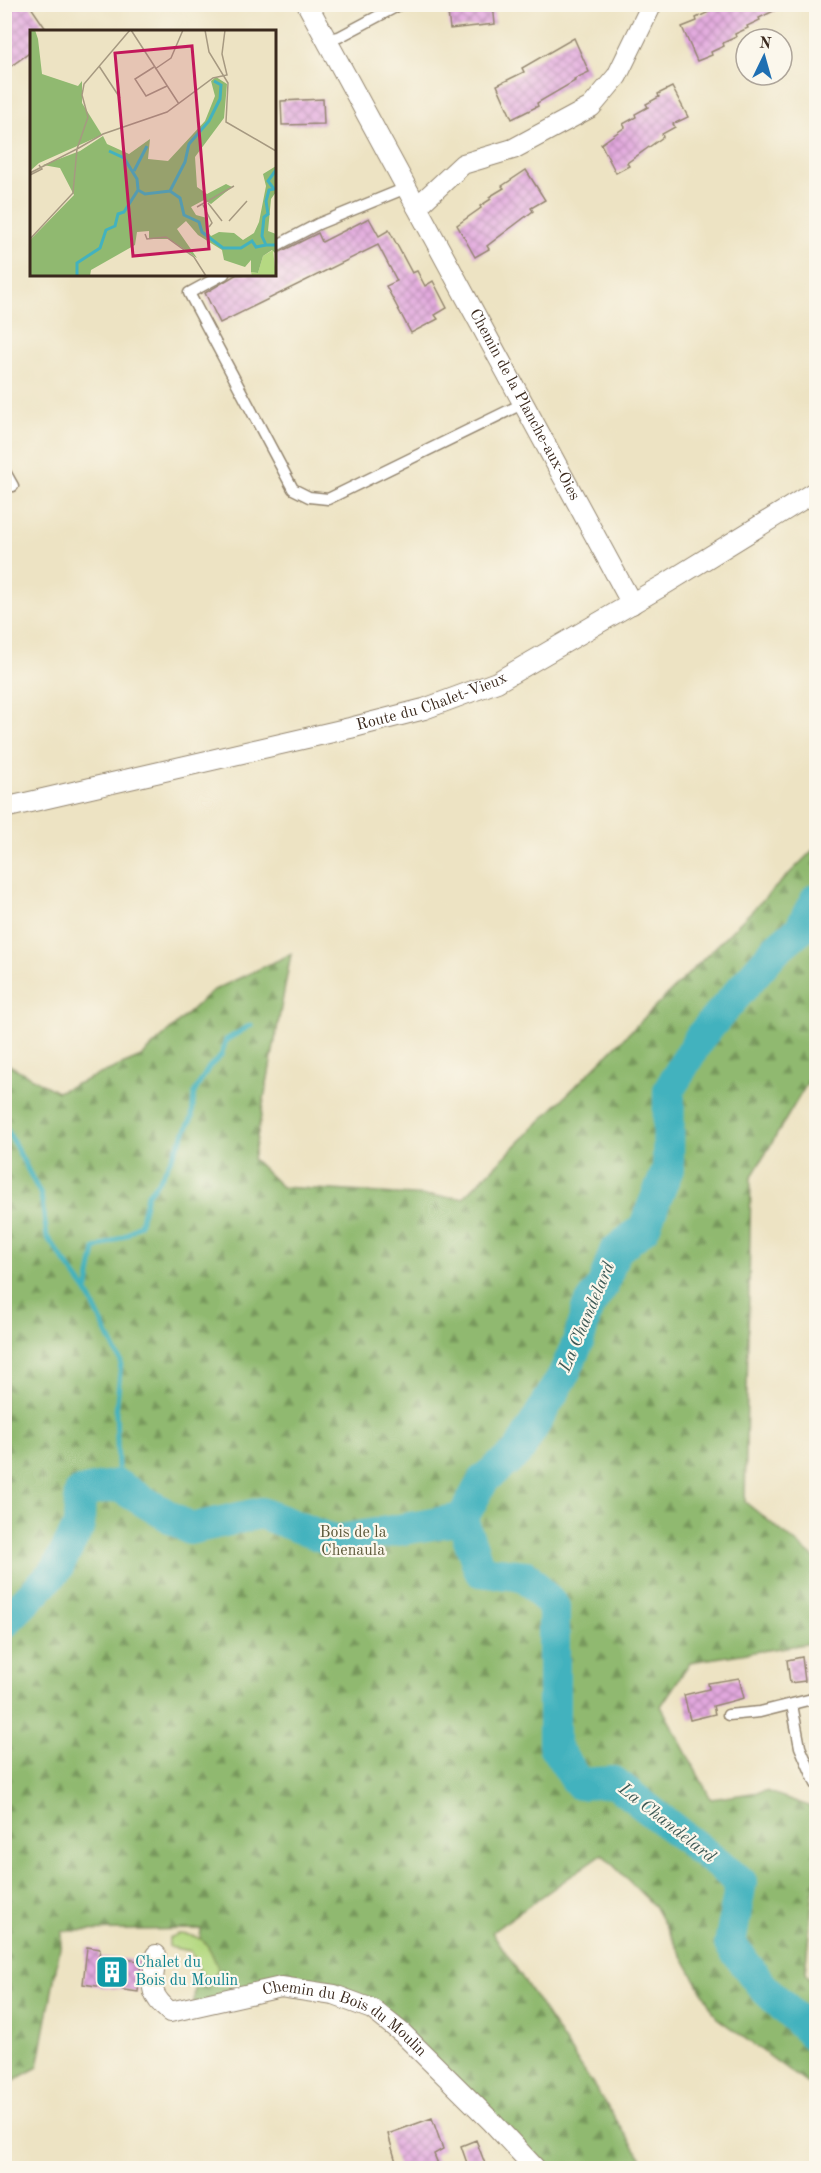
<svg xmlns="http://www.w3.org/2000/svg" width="821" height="2173" viewBox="0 0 821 2173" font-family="'Old Standard TT',serif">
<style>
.forest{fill:url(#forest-firs);stroke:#667247;stroke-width:1.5}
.green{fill:#b5d982;stroke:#788250;stroke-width:1.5}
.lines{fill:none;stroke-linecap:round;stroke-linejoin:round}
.stream{stroke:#43b2be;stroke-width:5}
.river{stroke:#43b2be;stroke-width:32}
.building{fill:url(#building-cross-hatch)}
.lane-casing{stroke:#948670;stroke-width:13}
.street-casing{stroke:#948670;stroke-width:22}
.lane{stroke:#fff;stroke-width:10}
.street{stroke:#fff;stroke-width:20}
.labels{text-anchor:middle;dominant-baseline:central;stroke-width:4.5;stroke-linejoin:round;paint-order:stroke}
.street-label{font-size:16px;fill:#3b2a1e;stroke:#fbf7ec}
.park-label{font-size:16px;fill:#5a5637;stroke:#fbf7ec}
.culture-label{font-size:16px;fill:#0d838f;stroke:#fbf7ec;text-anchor:start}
.water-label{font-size:18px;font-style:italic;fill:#3e5a56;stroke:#fbf7ec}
.inset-river{fill:none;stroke:#43b2be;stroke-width:3}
.inset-road{fill:none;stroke:#a69981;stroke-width:1.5}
.view{fill:#c2185b;fill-opacity:0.15;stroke:#c2185b;stroke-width:3}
.inset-edge{fill:none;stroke:#3b2a1e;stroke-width:3}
</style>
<defs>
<pattern id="forest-firs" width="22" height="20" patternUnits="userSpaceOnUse" patternTransform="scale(1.5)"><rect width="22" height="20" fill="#90b970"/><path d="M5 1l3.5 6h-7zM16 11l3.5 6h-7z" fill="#77975b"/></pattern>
<pattern id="building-cross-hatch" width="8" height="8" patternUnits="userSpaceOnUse" patternTransform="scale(1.5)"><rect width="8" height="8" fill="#e2a8de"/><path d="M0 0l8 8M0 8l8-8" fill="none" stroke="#b889b3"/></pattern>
</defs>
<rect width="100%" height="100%" fill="#fbf7ec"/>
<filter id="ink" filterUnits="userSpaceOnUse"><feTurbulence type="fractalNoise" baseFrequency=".0167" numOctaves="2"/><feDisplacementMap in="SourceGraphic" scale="12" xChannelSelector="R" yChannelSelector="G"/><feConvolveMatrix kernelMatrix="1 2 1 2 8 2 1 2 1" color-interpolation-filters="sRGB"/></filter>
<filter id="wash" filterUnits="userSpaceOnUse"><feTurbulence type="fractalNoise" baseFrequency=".008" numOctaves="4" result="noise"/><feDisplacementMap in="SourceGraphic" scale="24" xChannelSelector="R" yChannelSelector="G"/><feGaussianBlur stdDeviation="1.35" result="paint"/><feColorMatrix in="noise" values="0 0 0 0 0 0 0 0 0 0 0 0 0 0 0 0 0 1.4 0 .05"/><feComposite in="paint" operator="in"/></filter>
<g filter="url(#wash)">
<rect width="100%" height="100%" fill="#ede3c3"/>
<path class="forest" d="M 816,847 L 816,1071 L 809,1080 L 751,1178 L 745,1502 L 816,1559 L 816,1647 L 812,1643 L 690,1662 L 661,1706 L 711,1799 L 766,1791 L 809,1806 L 816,1818 L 816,1881 L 813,1893 L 805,1973 L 816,1989 L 816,2090 L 717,2018 L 654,1906 L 602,1854 L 492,1932 L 648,2168 L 535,2168 L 372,2009 L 281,1987 L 193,2009 L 201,1929 L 63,1931 L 38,2067 L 5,2085 L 4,1062 L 57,1092 L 141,1057 L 212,991 L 291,954 L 253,1159 L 282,1187 L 463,1198 Z"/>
<path class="green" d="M 179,1934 C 206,1935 209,1945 218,1969 L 213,1978 L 208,1979 L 200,1972 L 191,1951 L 169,1947 L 169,1938 Z"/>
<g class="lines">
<path class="stream" d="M 4,1124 L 41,1195 L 47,1237 L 87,1292 L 121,1362 L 116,1412 L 118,1467
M 87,1292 L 95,1249 L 126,1235 L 140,1224 L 147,1195 L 160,1179 L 180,1142 L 192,1118 L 194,1093 L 209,1067 L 221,1056 L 226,1040 L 251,1025
M 117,1485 L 117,1484"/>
<path class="river" d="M 462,1519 L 484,1479 L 518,1452 L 563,1376 L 579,1340 L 587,1309 L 603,1285 L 615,1251 L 644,1228 L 668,1169 L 669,1090 L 700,1037 L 776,949 L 800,929 L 816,899
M 4,1623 L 57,1569 L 79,1526 L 80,1493 L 117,1485 L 190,1529 L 261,1513 L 334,1541 L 462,1519 L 480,1571 L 526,1576 L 554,1607 L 554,1746 L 579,1784 L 614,1782 L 741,1882 L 730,1944 L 763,1987 L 816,2038"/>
</g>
<g id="blocks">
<path class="building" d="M 4,4 L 29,4 L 48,32 L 32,32 L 32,51 L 4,71 Z
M 447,4 L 493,4 L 495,24 L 450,29 Z
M 716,4 L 788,4 L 759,18 L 760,20 L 747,26 L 748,28 L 735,34 L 736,37 L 723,43 L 724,46 L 711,52 L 712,55 L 697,61 L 682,27 L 697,21 L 696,18 L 709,12 L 707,8 Z
M 574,38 L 589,72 L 574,79 L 575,81 L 537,103 L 538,106 L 512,119 L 497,85 L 524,72 L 522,68 Z
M 672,87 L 688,117 L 673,124 L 675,127 L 662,134 L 663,137 L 627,163 L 629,166 L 616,173 L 601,144 L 625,127 L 623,124 L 636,117 L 635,114 L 648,107 L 646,104 L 659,97 L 658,94 Z
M 323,99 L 324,124 L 282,125 L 281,101 Z
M 526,170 L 545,200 L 531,208 L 533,211 L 487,246 L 489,249 L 475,257 L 457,225 L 481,208 L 480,206 L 491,199 L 489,197 L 504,188 L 502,186 Z
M 369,218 L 379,236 L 389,230 L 412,273 L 417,271 L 425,286 L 433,281 L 447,308 L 435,315 L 438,319 L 411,333 L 386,286 L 397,281 L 378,245 L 220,323 L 205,293 L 237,274 L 274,274 L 274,255 L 318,233 L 322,242 Z
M 802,1657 L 805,1681 L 790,1683 L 787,1660 Z
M 739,1678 L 744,1698 L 713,1706 L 715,1714 L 690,1720 L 684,1695 L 709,1689 L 708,1683 Z
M 87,1947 L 100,1949 L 99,1957 L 141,1961 L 138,1992 L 83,1984 Z
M 432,2118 L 443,2149 L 434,2154 L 440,2169 L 398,2169 L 388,2134 Z
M 476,2140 L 487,2169 L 469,2169 L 461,2146 Z"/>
</g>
</g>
<g filter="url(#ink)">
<use href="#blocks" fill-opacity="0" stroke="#948670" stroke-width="1.5"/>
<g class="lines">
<g class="lane-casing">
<path id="lane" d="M 324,39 L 339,37 L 401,4
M 274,247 L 318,224 L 406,188
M 224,274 L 189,293 L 293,489 L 309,497 L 328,499 L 524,403
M 4,470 L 13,486
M 792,1705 L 800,1747 L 816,1784
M 728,1715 L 760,1712 L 816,1698"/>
</g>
<g class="street-casing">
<g id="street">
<path id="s1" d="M 307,4 L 632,604"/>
<path d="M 417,207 L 463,164 L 513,149 L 591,107 L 617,76 L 652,4"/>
<path id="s2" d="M 4,808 L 350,728 L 424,709 L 497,682 L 662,586 L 816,491"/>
<path id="s3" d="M 156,1955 C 153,1985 146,1992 170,2012 L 281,1987 L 334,1995 L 372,2009 L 402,2033 L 492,2122 L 535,2168"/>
</g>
</g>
<use href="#lane" class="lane"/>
<use href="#street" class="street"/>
</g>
</g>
<defs>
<g id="building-square" transform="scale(1.725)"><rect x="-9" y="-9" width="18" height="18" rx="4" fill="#0f9aa8" stroke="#fbf7ec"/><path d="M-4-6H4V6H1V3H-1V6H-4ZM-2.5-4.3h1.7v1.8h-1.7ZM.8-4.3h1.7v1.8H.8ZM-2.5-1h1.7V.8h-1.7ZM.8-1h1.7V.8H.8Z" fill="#fff"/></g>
</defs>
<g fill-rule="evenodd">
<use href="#building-square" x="112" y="1972"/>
</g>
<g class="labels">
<g class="street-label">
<text stroke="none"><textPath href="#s1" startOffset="456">Chemin de la Planche-aux-Oies</textPath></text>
<text stroke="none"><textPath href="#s2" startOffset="441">Route du Chalet-Vieux</textPath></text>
<text stroke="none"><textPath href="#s3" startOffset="249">Chemin du Bois du Moulin</textPath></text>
</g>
<g class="park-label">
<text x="353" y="1533">Bois de la<tspan x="353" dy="18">Chenaula</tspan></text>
</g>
<g class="culture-label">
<text x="135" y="1963">Chalet du<tspan x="135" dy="18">Bois du Moulin</tspan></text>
</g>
<g class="water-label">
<text transform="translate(587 1317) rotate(-67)">La Chandelard</text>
<text transform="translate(667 1823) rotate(38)">La Chandelard</text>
</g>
</g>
<g transform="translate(30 30)">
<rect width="246" height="246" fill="#ede3c3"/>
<path d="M 243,220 L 246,246 L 222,246 L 221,242 L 228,243 L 233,226 Z" fill="#b5d982"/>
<path d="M 0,0 L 5,0 L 8,9 L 12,44 L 48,56 L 52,51 L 52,73 L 72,105 L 9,133 L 0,141 ZM 186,47 L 197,54 L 194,88 L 165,127 L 167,157 L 177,164 L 196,154 L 202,157 L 181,174 L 174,170 L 161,177 L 166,185 L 177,188 L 176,200 L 181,206 L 189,202 L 204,203 L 213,210 L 224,203 L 229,192 L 236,156 L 233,144 L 246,136 L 246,162 L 241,169 L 238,201 L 246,204 L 246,224 L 242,220 L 233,226 L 228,243 L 221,242 L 221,230 L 215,237 L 194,230 L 192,220 L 168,205 L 156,191 L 147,199 L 167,228 L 139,209 L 119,209 L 119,201 L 107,202 L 105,215 L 61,240 L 60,246 L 0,246 L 0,210 L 44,165 L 30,138 L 13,135 L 50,121 L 73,106 L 77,114 L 99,124 L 120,109 L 118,129 L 138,131 L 175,91 L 185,66 L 181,51 Z" fill="#90b970"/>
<path class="inset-river" d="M 79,121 L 94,128 L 107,149 L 108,159M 246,140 L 238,151 L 244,159 L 239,160 L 236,171 L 238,184 L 234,187 L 232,206 L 236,215 L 246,215M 104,141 L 117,116M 140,161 L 155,132 L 159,114 L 179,91 L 190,69 L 191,55 L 184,51M 47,246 L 47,233 L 70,218 L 76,200 L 85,196 L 88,184 L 94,182 L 108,160 L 115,164 L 140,161 L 150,168 L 154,185 L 169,192 L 172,202 L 193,218 L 211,218 L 222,211 L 226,217 L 236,215"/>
<path class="inset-road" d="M 101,0 L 149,74M 175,0 L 179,22 L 198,53 L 196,92 L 246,121M 69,36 L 90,68M 124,37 L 105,49 L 116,66 L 137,56M 125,39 L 141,28 L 153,0M 0,143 L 47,119 L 58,87 L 52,65 L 54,54 L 100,0M 0,145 L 12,139 L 9,135M 178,173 L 192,191M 173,175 L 182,193 L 179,197M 167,177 L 204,156M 199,191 L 217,171M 115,204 L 117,209 L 136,207 L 164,227 L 176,246M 0,209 L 43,163 L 47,119 L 73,104 L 137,82 L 183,48 L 197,45 L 192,24 L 195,0"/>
<path class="view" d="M 162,16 L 179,219 L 103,226 L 85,23 Z"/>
<rect width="246" height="246" class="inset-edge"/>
</g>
<rect width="821" height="2173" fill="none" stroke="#fbf7ec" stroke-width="24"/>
<g transform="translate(764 57) rotate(5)"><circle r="28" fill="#fbf7ec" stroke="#aea59a" stroke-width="1.5"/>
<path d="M0-4.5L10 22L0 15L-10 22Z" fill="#1f6fb2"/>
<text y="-9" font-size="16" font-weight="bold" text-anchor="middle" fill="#3b2a1e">N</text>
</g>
</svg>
